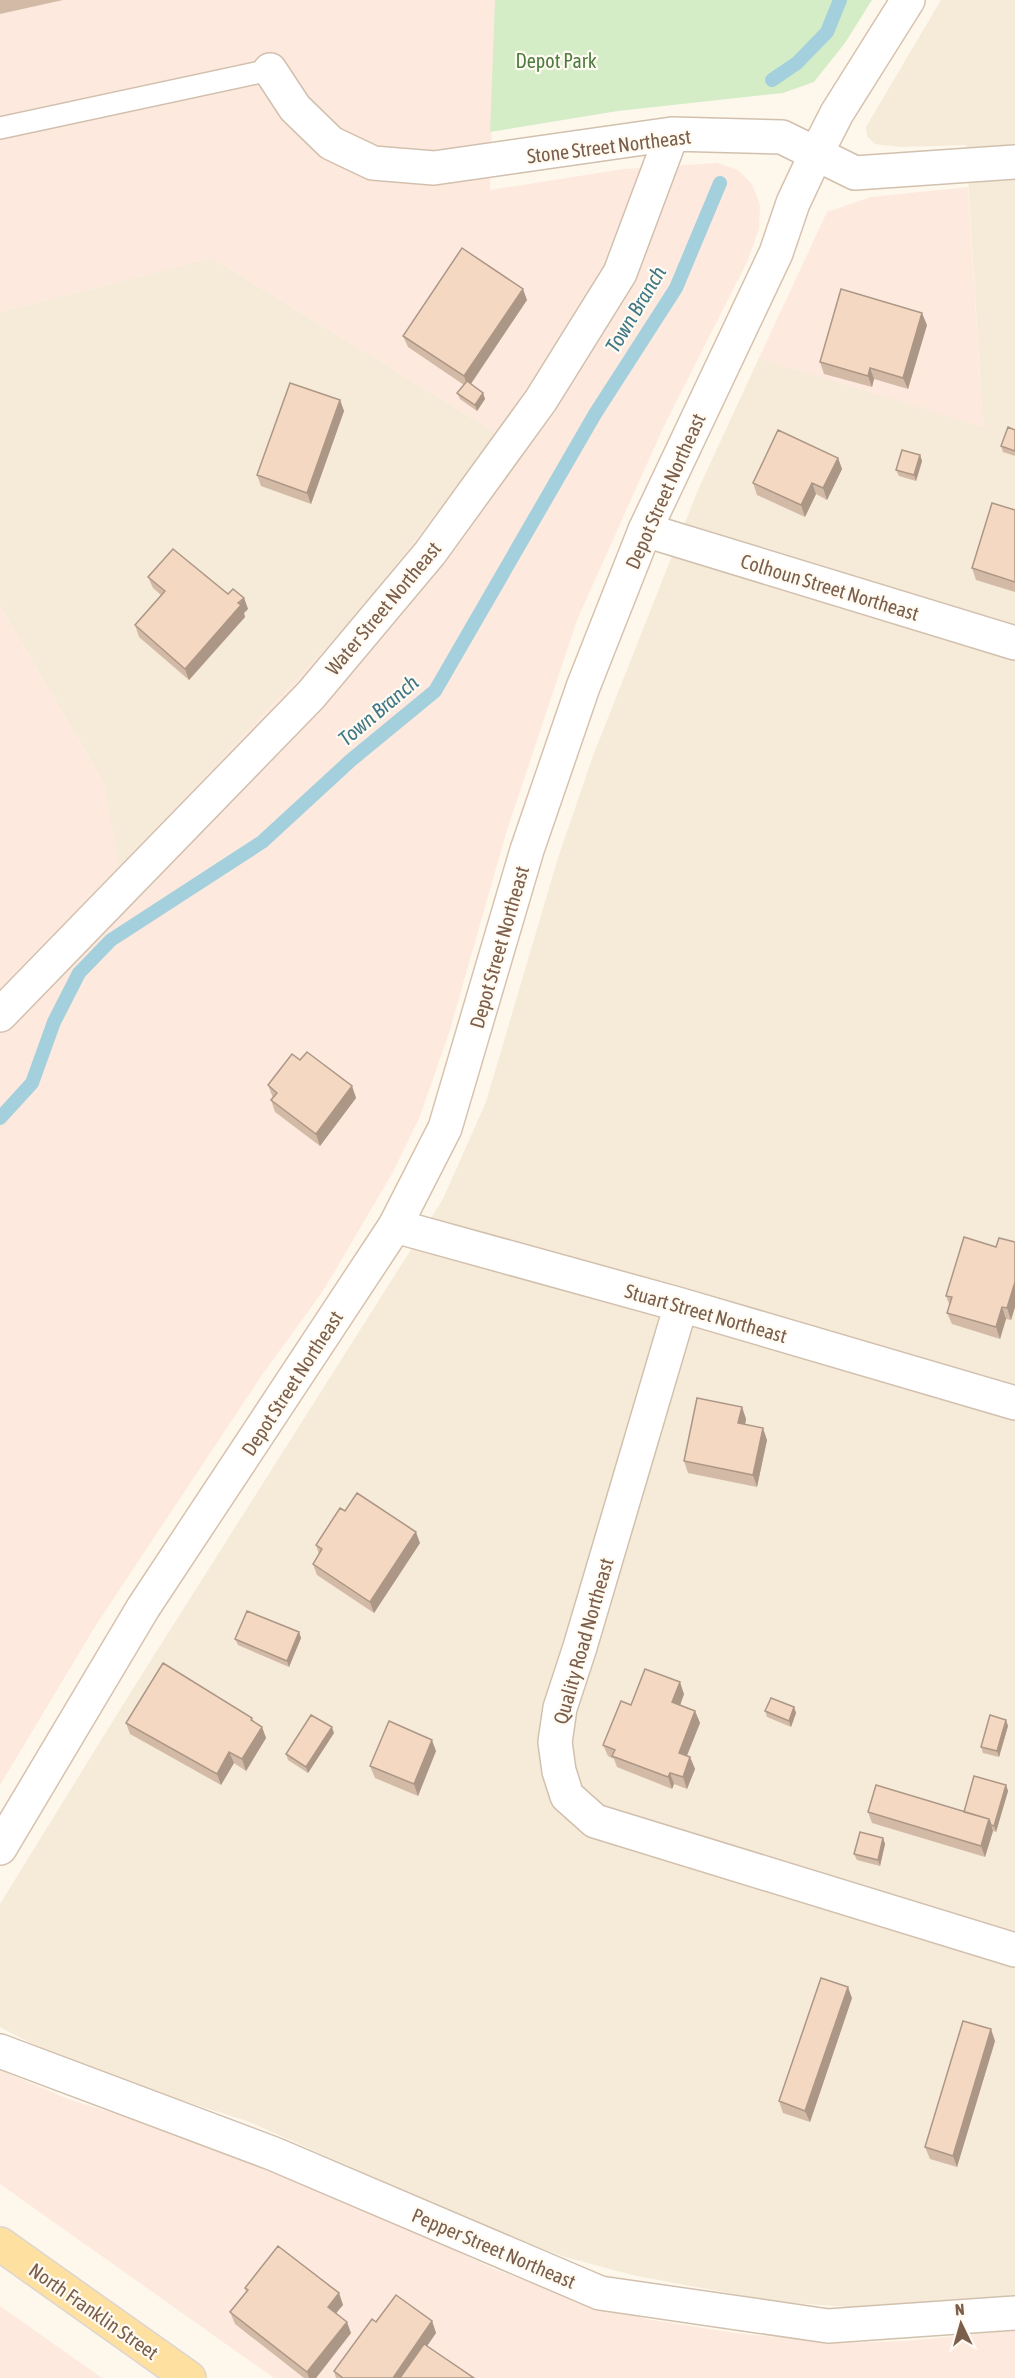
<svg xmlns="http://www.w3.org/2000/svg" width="1015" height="2378" viewBox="0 0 1015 2378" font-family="'Asap Condensed',sans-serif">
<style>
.residential{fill:#f6ead8}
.commercial{fill:#fee9de}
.green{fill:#d5edc7}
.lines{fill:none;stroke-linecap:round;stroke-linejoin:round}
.stream{stroke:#a3d0dc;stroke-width:14}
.lane-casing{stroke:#d2c0ae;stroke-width:24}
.street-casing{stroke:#d2c0ae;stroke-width:36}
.secondary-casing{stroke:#d7c2ae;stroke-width:36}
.primary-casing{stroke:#ddd5d0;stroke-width:36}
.lane{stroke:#fff;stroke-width:21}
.street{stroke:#fff;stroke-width:33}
.secondary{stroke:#fff;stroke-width:33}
.primary{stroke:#fee0a1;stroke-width:33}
.wall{fill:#d3baa6}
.shaded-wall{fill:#ac9787}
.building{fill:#f5d8c1;stroke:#ac9787;stroke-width:1.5}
.labels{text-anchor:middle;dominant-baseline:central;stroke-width:4.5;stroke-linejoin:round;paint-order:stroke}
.park-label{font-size:20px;fill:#4e7b3f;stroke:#fffbf2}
.street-label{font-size:20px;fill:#7b5e4b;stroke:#fffbf2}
.water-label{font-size:21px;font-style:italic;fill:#407887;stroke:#fffbf2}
</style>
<rect width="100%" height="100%" fill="#fef7eb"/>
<path class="residential" d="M 941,0 L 1015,0 L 1015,2295 L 942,2305 L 850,2307 L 777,2302 L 632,2275 L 562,2256 L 487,2228 L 247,2121 L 78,2067 L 0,2027 L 0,1904 L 134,1687 L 443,1199 L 486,1102 L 558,858 L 593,756 L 698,490 L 759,358 L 983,426 L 966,145 L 901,147 L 875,144 L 867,136 L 866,127 Z
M 212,258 L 498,434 L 356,616 L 119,868 L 104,783 L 0,606 L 0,312 Z"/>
<path class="commercial" d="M 0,0 L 495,0 L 490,190 L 624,169 L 717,163 L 738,170 L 752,184 L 760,205 L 759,229 L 747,262 L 664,426 L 577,620 L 507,830 L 449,1033 L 420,1116 L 393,1172 L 323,1291 L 264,1372 L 96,1625 L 0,1785 L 0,606 L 104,783 L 119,867 L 356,616 L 498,434 L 212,258 L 0,312 Z
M 968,187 L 983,427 L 759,358 L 827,212 L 871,197 Z
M 0,2070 L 68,2099 L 205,2141 L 347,2200 L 496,2270 L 575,2298 L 646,2319 L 735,2333 L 835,2343 L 906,2341 L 1015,2330 L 1015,2378 L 274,2378 L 0,2184 Z
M 0,2306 L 102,2378 L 0,2378 Z"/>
<path class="green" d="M 495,0 L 872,0 L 845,43 L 814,82 L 783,93 L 618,111 L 490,132 Z"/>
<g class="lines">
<path class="stream" d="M 772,80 L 797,63 L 827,32 L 840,0
M 0,1118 L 32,1083 L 54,1022 L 79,973 L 111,940 L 262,842 L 350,761 L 435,691 L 595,414 L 676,288 L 720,183"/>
<g class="lane-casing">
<path id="lane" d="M 0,128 L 270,70"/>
</g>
<g class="street-casing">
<path id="street" d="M 270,70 L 295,108 L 331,143 L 373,163 L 434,168 L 672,134 L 782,137 L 855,173 L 1015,162
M 645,530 L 1015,643
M 0,1015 L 311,695 L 430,553 L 541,400 L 620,273 L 672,134
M 395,1226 L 681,1305 L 1015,1403
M 681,1305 L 580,1647 L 560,1708 L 555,1742 L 559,1771 L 567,1796 L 595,1821 L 1015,1950
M 0,2051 L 274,2154 L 600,2293 L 828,2326 L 1015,2313"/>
</g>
<g class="secondary-casing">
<path id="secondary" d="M 0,1848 L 143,1608 L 395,1226 L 445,1128 L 527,850 L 583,687 L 645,530 L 776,253 L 793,203 L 816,154 L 837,113 L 908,0"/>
</g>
<g class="primary-casing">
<path id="primary" d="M 0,2244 L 189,2378"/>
</g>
<use href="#lane" class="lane"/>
<use href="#street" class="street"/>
<use href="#secondary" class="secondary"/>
<use href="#primary" class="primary"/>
</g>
<path class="wall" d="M 0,0 L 63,0 L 0,14 Z
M 527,300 L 471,384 L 483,393 L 485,399 L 477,411 L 460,399 L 457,393 L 464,385 L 408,347 L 403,336 Z
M 927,325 L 908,389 L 874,379 L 872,387 L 824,374 L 820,362 Z
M 340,400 L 344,411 L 311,504 L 261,486 L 257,475 Z
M 1015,430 L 1015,456 L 1003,452 L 1001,446 Z
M 920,455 L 922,461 L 916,481 L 899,476 L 896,470 Z
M 838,458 L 842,469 L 827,500 L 816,494 L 805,517 L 757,495 L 753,483 Z
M 1015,510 L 1015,592 L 976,580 L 972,568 Z
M 148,577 L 244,598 L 248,609 L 244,613 L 245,617 L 189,680 L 139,637 L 135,625 L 161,595 L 153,588 Z
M 300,1060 L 352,1086 L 356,1098 L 320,1146 L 275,1112 L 271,1100 L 273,1098 L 268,1085 Z
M 1015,1242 L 1015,1307 L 1011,1320 L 1006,1319 L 1000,1339 L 952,1324 L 947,1313 L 950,1306 L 946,1296 L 996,1247 Z
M 742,1407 L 746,1419 L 745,1425 L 767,1440 L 757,1487 L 688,1473 L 684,1461 Z
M 345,1511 L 420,1543 L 374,1613 L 317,1575 L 313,1564 L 319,1554 L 316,1545 Z
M 299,1632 L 301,1638 L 289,1667 L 238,1645 L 235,1639 Z
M 684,1694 L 680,1705 L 695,1711 L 700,1723 L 687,1756 L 690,1757 L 695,1769 L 687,1789 L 674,1784 L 672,1789 L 617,1767 L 614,1759 L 608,1756 L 603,1745 L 631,1705 Z
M 794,1707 L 796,1713 L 791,1727 L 767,1717 L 765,1711 Z
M 252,1718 L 254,1722 L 262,1727 L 266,1738 L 246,1771 L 234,1763 L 221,1785 L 130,1734 L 126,1723 Z
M 1006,1720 L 1008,1726 L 999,1757 L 983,1753 L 981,1747 Z
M 334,1733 L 308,1773 L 288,1760 L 286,1754 Z
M 436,1751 L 418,1796 L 375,1778 L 370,1766 Z
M 1006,1785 L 1008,1791 L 996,1832 L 993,1831 L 985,1857 L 872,1823 L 868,1812 L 964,1812 Z
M 883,1838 L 885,1844 L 880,1866 L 857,1860 L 854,1854 Z
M 852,1998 L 810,2122 L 783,2113 L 779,2101 Z
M 995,2041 L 957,2167 L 930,2159 L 925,2147 Z
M 245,2288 L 339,2293 L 343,2305 L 336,2313 L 351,2333 L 316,2378 L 304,2378 L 235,2324 L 230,2312 L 246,2292 Z
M 432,2321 L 436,2333 L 427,2346 L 474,2378 L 336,2378 L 334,2371 L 376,2322 Z"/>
<path class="shaded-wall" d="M 523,289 L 527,300 L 468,388 L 464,376 Z
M 922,313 L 927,325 L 908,389 L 903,378 Z
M 870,368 L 874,379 L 872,387 L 868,376 Z
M 483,393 L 485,399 L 477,411 L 475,405 Z
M 340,400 L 344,411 L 311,504 L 307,493 Z
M 920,455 L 922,461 L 916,481 L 914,475 Z
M 838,458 L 842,469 L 827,500 L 823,488 Z
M 812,483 L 816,494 L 805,517 L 801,505 Z
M 244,598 L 248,609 L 244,613 L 245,617 L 189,680 L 185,669 Z
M 352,1086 L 356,1098 L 320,1146 L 316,1134 Z
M 1015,1282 L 1015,1307 L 1011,1320 L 1007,1308 Z
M 1002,1307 L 1006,1319 L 1000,1339 L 996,1327 Z
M 742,1407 L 746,1419 L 743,1435 L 738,1423 Z
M 763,1428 L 767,1440 L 757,1487 L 753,1475 Z
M 416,1532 L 420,1543 L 374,1613 L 370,1602 Z
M 299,1632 L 301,1638 L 289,1667 L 287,1661 Z
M 680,1682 L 684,1694 L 677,1714 L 672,1702 Z
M 794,1707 L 796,1713 L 791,1727 L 789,1721 Z
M 695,1711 L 700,1723 L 683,1765 L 679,1753 Z
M 1006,1720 L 1008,1726 L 999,1757 L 997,1751 Z
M 262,1727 L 266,1738 L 246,1771 L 242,1759 Z
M 332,1727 L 334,1733 L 308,1773 L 306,1767 Z
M 432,1740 L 436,1751 L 418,1796 L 414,1784 Z
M 229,1752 L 234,1763 L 221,1785 L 217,1774 Z
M 690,1757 L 695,1769 L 687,1789 L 683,1777 Z
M 670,1773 L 674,1784 L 672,1789 L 668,1777 Z
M 1006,1785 L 1008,1791 L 996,1832 L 994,1826 Z
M 989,1819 L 993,1831 L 985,1857 L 981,1846 Z
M 883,1838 L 885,1844 L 880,1866 L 878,1860 Z
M 848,1987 L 852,1998 L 810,2122 L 805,2111 Z
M 991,2029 L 995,2041 L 957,2167 L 953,2156 Z
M 339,2293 L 343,2305 L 332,2318 L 328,2307 Z
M 432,2321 L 436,2333 L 405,2378 L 393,2378 Z
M 347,2322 L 351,2333 L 316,2378 L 309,2378 L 307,2372 Z"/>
<path class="building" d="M 462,248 L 523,289 L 464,376 L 403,336 Z
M 841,289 L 922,313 L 903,378 L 870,368 L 868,376 L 820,362 Z
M 467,381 L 483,393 L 475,405 L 457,393 Z
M 290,383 L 340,400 L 307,493 L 257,475 Z
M 1008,427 L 1015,430 L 1015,451 L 1001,446 Z
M 778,430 L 838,458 L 823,488 L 812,483 L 801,505 L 753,483 Z
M 902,450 L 920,455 L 914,475 L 896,470 Z
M 992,503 L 1015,510 L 1015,582 L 972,568 Z
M 173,549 L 228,594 L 233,589 L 244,598 L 238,603 L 241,605 L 185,669 L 135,625 L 165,591 L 148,577 Z
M 307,1052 L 352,1086 L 316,1134 L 271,1100 L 277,1093 L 268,1085 L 292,1054 L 300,1060 Z
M 964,1237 L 996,1247 L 999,1238 L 1015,1242 L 1015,1282 L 1007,1308 L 1002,1307 L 996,1327 L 947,1313 L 952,1297 L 946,1296 Z
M 697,1398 L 742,1407 L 738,1423 L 763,1428 L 753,1475 L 684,1461 Z
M 357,1493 L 416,1532 L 370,1602 L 313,1564 L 322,1549 L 316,1545 L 340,1508 L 345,1511 Z
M 247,1611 L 299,1632 L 287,1661 L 235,1639 Z
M 163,1663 L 252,1718 L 251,1720 L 262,1727 L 242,1759 L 229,1752 L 217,1774 L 126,1723 Z
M 645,1669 L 680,1682 L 672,1702 L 695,1711 L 679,1753 L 690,1757 L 683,1777 L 670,1773 L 668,1777 L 612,1756 L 615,1750 L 603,1745 L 621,1701 L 631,1705 Z
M 771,1698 L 794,1707 L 789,1721 L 765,1711 Z
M 311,1715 L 332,1727 L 306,1767 L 286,1754 Z
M 990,1715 L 1006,1720 L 997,1751 L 981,1747 Z
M 389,1721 L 432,1740 L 414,1784 L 370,1766 Z
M 974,1776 L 1006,1785 L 994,1826 L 991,1825 L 989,1819 L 964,1812 Z
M 876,1785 L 989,1819 L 981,1846 L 868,1812 Z
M 860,1832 L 883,1838 L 878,1860 L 854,1854 Z
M 821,1978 L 848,1987 L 805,2111 L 779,2101 Z
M 963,2021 L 991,2029 L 953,2156 L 925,2147 Z
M 278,2246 L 339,2293 L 328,2307 L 347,2322 L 307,2372 L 230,2312 L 248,2290 L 245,2288 Z
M 396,2295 L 432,2321 L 393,2378 L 343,2378 L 334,2371 L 372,2319 L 376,2322 Z
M 424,2344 L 474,2378 L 400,2378 Z"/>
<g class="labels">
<g class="park-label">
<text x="556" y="60">Depot Park</text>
</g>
<g class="street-label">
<text transform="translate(609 146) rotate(-7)">Stone Street Northeast</text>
<text transform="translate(665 491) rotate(-66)">Depot Street Northeast</text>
<text transform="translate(830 587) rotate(17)">Colhoun Street Northeast</text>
<text transform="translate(383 608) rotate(-50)">Water Street Northeast</text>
<text transform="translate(499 947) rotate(-74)">Depot Street Northeast</text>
<text transform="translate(706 1313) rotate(16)">Stuart Street Northeast</text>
<text transform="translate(292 1383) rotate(-57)">Depot Street Northeast</text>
<text transform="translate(583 1641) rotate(-74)">Quality Road Northeast</text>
<text transform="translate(494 2248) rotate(23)">Pepper Street Northeast</text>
<text transform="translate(94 2311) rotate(35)">North Franklin Street</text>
</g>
<g class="water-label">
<text transform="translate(635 309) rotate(-59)">Town Branch</text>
<text transform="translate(378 710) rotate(-40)">Town Branch</text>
</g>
</g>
<g transform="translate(961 2324) rotate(355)" stroke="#fffbf2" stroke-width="4.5" paint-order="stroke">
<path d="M0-4.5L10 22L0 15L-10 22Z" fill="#7b5e4b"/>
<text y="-9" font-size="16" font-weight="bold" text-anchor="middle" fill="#7b5e4b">N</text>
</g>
</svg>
